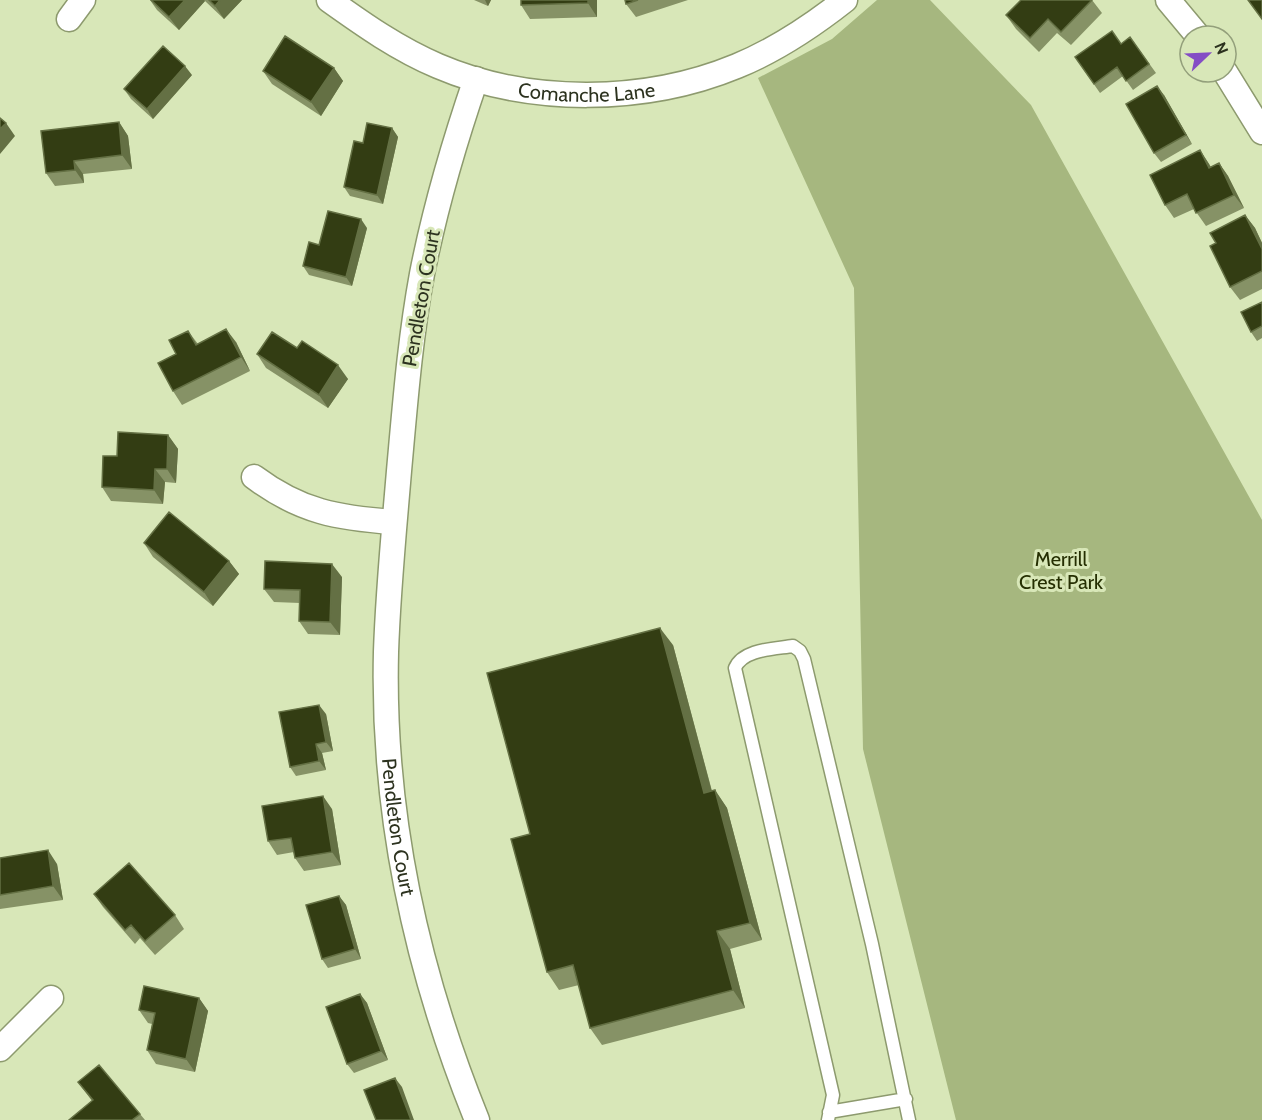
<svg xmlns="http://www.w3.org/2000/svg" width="1262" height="1120" viewBox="0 0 1262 1120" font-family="Cabin,sans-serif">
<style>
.green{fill:#a6b77f}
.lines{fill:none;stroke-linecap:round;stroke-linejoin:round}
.service-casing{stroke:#8d9a6e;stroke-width:15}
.minor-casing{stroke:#8d9a6e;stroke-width:27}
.service{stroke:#fff;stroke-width:12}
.minor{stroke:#fff;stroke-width:24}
.wall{fill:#869266}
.shaded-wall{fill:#647044}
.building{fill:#333d13;stroke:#647044;stroke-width:1.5}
.labels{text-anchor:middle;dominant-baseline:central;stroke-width:6;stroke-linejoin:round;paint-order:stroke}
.street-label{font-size:20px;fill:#2c321f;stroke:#d8e7b8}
.park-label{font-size:20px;fill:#252f02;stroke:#d8e7b8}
</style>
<rect width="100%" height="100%" fill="#d8e7b8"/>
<path class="green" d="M 877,0 L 930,0 L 1031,105 L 1262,520 L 1262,1120 L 956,1120 L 863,749 L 854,288 L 758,78 L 832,39 Z"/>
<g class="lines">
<g class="service-casing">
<path id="service" d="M 829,1112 L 906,1099
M 828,1120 L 833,1095 L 735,668 C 743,649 774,649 793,646 L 800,651 L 804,659 L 872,944 L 909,1120"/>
</g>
<g class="minor-casing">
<g id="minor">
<path id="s1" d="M 329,0 C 364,25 398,49 438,66 C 529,105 645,104 737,66 C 776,50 812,26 845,0"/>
<path d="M 1168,0 L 1198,36"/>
<path d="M 69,19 L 83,0"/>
<path d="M 1225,72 L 1262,132"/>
<path id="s2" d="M 476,79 C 454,143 435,208 422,274 C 410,339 405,405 399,471 C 394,531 388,591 386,652 C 382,813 417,972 477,1120"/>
<path d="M 254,477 C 301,512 338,518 394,522"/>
<path d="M 0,1049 L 51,998"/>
</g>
</g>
<use href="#service" class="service"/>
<use href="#minor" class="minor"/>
</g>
<path class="wall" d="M 150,0 L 242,0 L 224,19 L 205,1 L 179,30 L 157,10 Z
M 474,0 L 491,0 L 488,6 Z
M 521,0 L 597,0 L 597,17 L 530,19 L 521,5 Z
M 625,0 L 688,0 L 636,17 L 626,4 Z
M 1092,0 L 1102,13 L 1071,45 L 1057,33 L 1039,52 L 1016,29 L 1006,15 Z
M 1130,37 L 1156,73 L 1133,90 L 1123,76 L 1100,93 L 1075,57 L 1121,44 Z
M 334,68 L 343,81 L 321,116 L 272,84 L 263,71 Z
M 192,75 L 153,119 L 131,99 L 124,89 Z
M 1164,95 L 1192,144 L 1161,162 L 1154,153 Z
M 119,122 L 128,136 L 132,169 L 83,174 L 84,183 L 55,186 L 46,173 Z
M 392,128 L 398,137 L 383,204 L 350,196 L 344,187 L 363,143 Z
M 1200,150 L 1211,167 L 1219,163 L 1228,176 L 1244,208 L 1206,226 L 1194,209 L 1174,218 L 1165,205 Z
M 1245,215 L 1255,228 L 1262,243 L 1262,289 L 1240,300 L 1230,287 Z
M 367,228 L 352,286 L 309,275 L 303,266 Z
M 1262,302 L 1262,338 L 1257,341 L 1251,332 Z
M 188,331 L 198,344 L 236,342 L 250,371 L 182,405 L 173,391 L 176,354 Z
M 297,348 L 348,379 L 328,408 L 266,368 L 257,354 Z
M 168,435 L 178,449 L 176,483 L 165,482 L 163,504 L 111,501 L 102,487 L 117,456 Z
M 144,543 L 229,561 L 239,574 L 213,606 L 153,557 Z
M 342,577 L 340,635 L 308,634 L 299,621 L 300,603 L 274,602 L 264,589 Z
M 673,645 L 712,791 L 715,790 L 727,808 L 762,940 L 730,949 L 745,1008 L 602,1045 L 590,1028 L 579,985 L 559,990 L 547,972 L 530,834 Z
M 326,714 L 333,751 L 322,753 L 326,770 L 296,776 L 290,767 Z
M 332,809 L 341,865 L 304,871 L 295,858 L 294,852 L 277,855 L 268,841 Z
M 0,858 L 57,864 L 63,900 L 0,909 Z
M 94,894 L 175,915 L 184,929 L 155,955 L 140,938 L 135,944 L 103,907 Z
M 339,896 L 346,905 L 361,959 L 328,968 L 322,959 Z
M 360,994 L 367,1003 L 388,1060 L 354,1073 L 347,1064 Z
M 199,998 L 208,1011 L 195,1072 L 156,1064 L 147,1050 L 152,1024 L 148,1023 L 139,1010 Z
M 78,1082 L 140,1114 L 145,1120 L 69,1120 L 92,1101 Z"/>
<path class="shaded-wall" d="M 185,0 L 204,0 L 205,1 L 179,30 L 169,17 Z
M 220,0 L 242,0 L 224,19 L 215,6 Z
M 485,0 L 491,0 L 488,6 Z
M 588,0 L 597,0 L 597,17 L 588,3 Z
M 185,66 L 192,75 L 153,119 L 147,109 Z
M 334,68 L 343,81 L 321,116 L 311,102 Z
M 1157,86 L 1164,95 L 1192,144 L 1186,135 Z
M 119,122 L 128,136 L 132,169 L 122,155 Z
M 6,123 L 15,136 L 0,154 L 0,129 Z
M 392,128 L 398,137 L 383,204 L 377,195 Z
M 1200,150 L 1209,164 L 1218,181 L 1209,168 Z
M 74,161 L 83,174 L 84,183 L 75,170 Z
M 1219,163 L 1228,176 L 1244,208 L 1234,195 Z
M 1245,215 L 1255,228 L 1262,243 L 1262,249 Z
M 361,219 L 367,228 L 352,286 L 346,277 Z
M 226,329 L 236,342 L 250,371 L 241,357 Z
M 338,365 L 348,379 L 328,408 L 319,395 Z
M 168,435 L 178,449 L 176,483 L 167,469 Z
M 155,469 L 165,482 L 163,504 L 154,490 Z
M 229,561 L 239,574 L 213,606 L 204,592 Z
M 332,564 L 342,577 L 340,635 L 330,622 Z
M 660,628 L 673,645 L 717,811 L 704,793 Z
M 319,705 L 326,714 L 333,751 L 326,742 Z
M 316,744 L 322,753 L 326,770 L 319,761 Z
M 715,790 L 727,808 L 762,940 L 750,923 Z
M 323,796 L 332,809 L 341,865 L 332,852 Z
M 48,850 L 57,864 L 63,900 L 53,886 Z
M 339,896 L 346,905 L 361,959 L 355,949 Z
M 717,931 L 730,949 L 745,1008 L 733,990 Z
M 360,994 L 367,1003 L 388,1060 L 381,1051 Z
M 199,998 L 208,1011 L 195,1072 L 186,1059 Z
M 395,1078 L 402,1087 L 414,1120 L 411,1120 Z"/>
<path class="building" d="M 151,0 L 185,0 L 169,17 Z
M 209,0 L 220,0 L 215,6 Z
M 521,0 L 588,0 L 588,3 L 521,5 Z
M 625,0 L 638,0 L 626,4 Z
M 1021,0 L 1092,0 L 1061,32 L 1048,19 L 1030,38 L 1006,15 Z
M 1248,0 L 1262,0 L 1262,19 Z
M 1112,31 L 1121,44 L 1130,37 L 1149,64 L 1126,81 L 1117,67 L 1094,84 L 1075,57 Z
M 285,36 L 334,68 L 311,102 L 263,71 Z
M 163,46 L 185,66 L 147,109 L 124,89 Z
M 1157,86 L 1186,135 L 1154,153 L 1126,104 Z
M 0,118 L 6,123 L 0,129 Z
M 119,122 L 122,155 L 74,161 L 75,170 L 46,173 L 41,131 Z
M 367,123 L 392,128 L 377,195 L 344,187 L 354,141 L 363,143 Z
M 1200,150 L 1209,168 L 1219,163 L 1234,195 L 1196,213 L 1187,194 L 1165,205 L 1150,175 Z
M 328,211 L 361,219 L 346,277 L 303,266 L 309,242 L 319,245 Z
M 1245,215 L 1262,249 L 1262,271 L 1230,287 L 1210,246 L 1216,243 L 1210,233 Z
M 1262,302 L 1262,326 L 1251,332 L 1241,312 Z
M 226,329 L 241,357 L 173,391 L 158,363 L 176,354 L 169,340 L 188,331 L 196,345 Z
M 272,332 L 297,348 L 302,341 L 338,365 L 319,395 L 257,354 Z
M 118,432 L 168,435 L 167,469 L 155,469 L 154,490 L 102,487 L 103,456 L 117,456 Z
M 169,512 L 229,561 L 204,592 L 144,543 Z
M 265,561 L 332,564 L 330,622 L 299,621 L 300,590 L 264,589 Z
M 660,628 L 704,793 L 715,790 L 750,923 L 717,931 L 733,990 L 590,1028 L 573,965 L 547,972 L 511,839 L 530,834 L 487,673 Z
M 319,705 L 326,742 L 316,744 L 319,761 L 290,767 L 279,712 Z
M 323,796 L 332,852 L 295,858 L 291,838 L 268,841 L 262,806 Z
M 48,850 L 53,886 L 0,895 L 0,858 Z
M 129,863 L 175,915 L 145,941 L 131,925 L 125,930 L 94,894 Z
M 339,896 L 355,949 L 322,959 L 306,905 Z
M 144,986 L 199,998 L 186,1059 L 147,1050 L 155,1013 L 139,1010 Z
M 360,994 L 381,1051 L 347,1064 L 326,1007 Z
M 99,1065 L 140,1114 L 132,1120 L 69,1120 L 93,1100 L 78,1082 Z
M 395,1078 L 411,1120 L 376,1120 L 364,1090 Z"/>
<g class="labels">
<g class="street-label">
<text stroke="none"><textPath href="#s1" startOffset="280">Comanche Lane</textPath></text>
<text transform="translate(421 298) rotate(-80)">Pendleton Court</text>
<text stroke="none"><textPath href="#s2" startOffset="758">Pendleton Court</textPath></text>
</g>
<g class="park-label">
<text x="1061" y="559">Merrill<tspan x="1061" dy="23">Crest Park</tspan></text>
</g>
</g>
<g transform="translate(1208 54) rotate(67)"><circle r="28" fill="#d8e7b8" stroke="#939f7b" stroke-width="1.5"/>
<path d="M0-4.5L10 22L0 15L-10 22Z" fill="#844dc5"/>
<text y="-9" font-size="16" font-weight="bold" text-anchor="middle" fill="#2c321f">N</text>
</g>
</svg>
